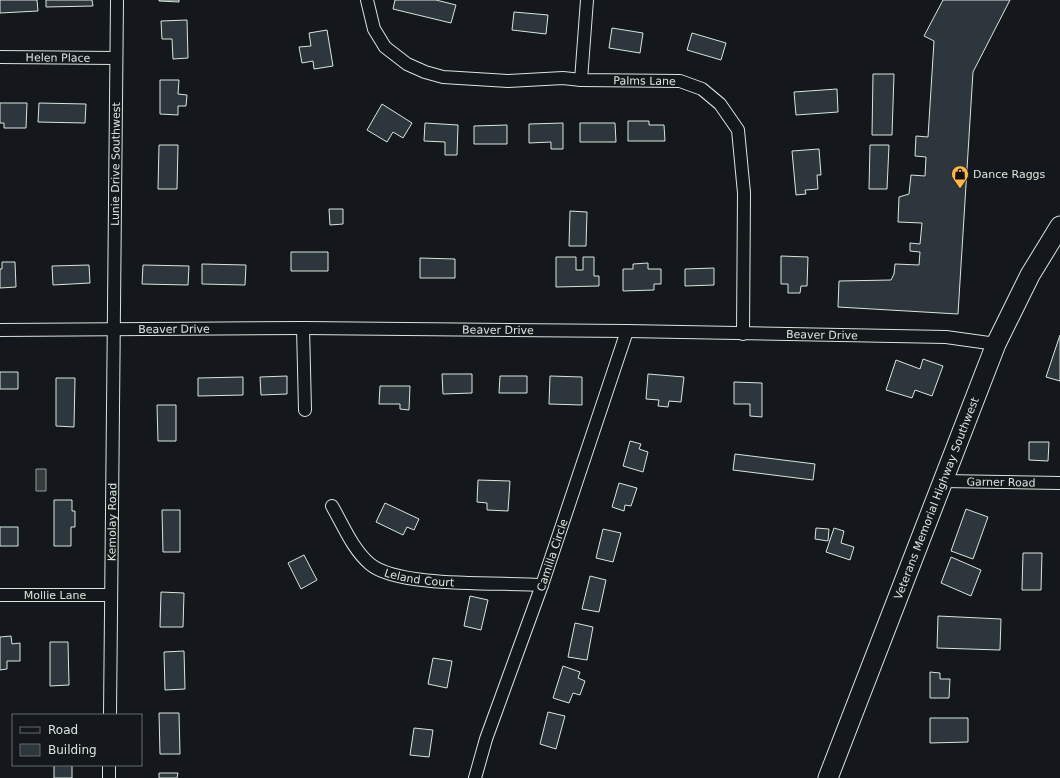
<svg xmlns="http://www.w3.org/2000/svg" width="1060" height="778" viewBox="0 0 1060 778" font-family="'DejaVu Sans',sans-serif">
<style>
.water{fill:#363b3e;stroke:#939e99}
.building{fill:#2c363c;stroke:#d8e6dc}
.lines{fill:none;stroke-linecap:round;stroke-linejoin:round}
.street-casing{stroke:#d8e6dc;stroke-width:14}
.primary-casing{stroke:#d8e6dc;stroke-width:21}
.street{stroke:#14181c;stroke-width:12}
.primary{stroke:#14181c;stroke-width:19}
.labels{text-anchor:middle;dominant-baseline:central;stroke-width:3;stroke-linejoin:round;paint-order:stroke}
.street-label{font-size:11px;fill:#d8e6dc;stroke:#14181c}
.poi-label{font-size:11px;fill:#d8e6dc;stroke:#14181c;text-anchor:start}
</style>
<rect width="100%" height="100%" fill="#14181c"/>
<path class="water" d="M 36,469 L 46,469 L 46,491 L 36,491 Z"/>
<path class="building" d="M 0,0 L 37,0 L 38,11 L 0,13 Z
M 46,0 L 92,0 L 93,6 L 46,7 Z
M 159,0 L 179,0 L 179,2 L 159,1 Z
M 395,0 L 436,0 L 456,5 L 451,23 L 393,9 Z
M 943,0 L 1010,0 L 973,72 L 958,314 L 838,307 L 839,281 L 891,280 L 894,274 L 895,264 L 919,265 L 920,252 L 910,251 L 910,243 L 920,244 L 922,223 L 898,222 L 899,197 L 909,194 L 911,175 L 925,176 L 926,157 L 915,156 L 916,136 L 928,137 L 934,41 L 924,36 Z
M 514,12 L 548,15 L 546,34 L 512,30 Z
M 187,20 L 188,58 L 173,59 L 172,39 L 162,39 L 161,21 Z
M 612,28 L 643,33 L 640,53 L 609,48 Z
M 327,30 L 333,66 L 314,69 L 313,61 L 302,63 L 299,47 L 311,46 L 309,33 Z
M 692,33 L 726,43 L 721,60 L 687,50 Z
M 873,74 L 894,74 L 892,135 L 872,135 Z
M 160,80 L 179,80 L 178,94 L 187,95 L 186,106 L 178,106 L 178,115 L 160,114 Z
M 837,89 L 838,112 L 796,115 L 794,92 Z
M 0,103 L 27,103 L 26,128 L 4,128 L 4,123 L 0,123 Z
M 39,103 L 86,104 L 85,123 L 38,122 Z
M 382,104 L 412,123 L 403,138 L 393,132 L 387,142 L 367,130 Z
M 628,121 L 649,121 L 649,125 L 664,125 L 665,141 L 628,141 Z
M 425,123 L 458,125 L 457,155 L 445,155 L 445,142 L 424,141 Z
M 563,123 L 563,149 L 551,149 L 551,142 L 529,143 L 529,124 Z
M 580,123 L 615,123 L 616,142 L 580,142 Z
M 507,125 L 507,144 L 474,144 L 474,126 Z
M 159,145 L 178,145 L 177,189 L 158,189 Z
M 870,145 L 889,145 L 887,189 L 869,189 Z
M 819,149 L 821,175 L 817,175 L 818,189 L 805,190 L 806,194 L 796,195 L 792,151 Z
M 329,209 L 343,209 L 343,224 L 330,225 Z
M 570,211 L 587,212 L 586,246 L 569,246 Z
M 291,252 L 328,252 L 328,271 L 291,271 Z
M 781,256 L 808,257 L 807,286 L 801,286 L 800,293 L 788,293 L 788,284 L 781,284 Z
M 556,257 L 576,257 L 576,270 L 583,270 L 583,257 L 594,257 L 594,276 L 599,276 L 599,286 L 556,287 Z
M 420,258 L 455,259 L 455,278 L 420,278 Z
M 2,262 L 15,262 L 16,287 L 0,288 L 0,269 L 2,269 Z
M 648,263 L 648,269 L 661,269 L 661,284 L 654,284 L 654,290 L 623,291 L 623,269 L 633,269 L 633,264 Z
M 202,264 L 246,265 L 245,285 L 202,284 Z
M 89,265 L 90,283 L 53,285 L 52,266 Z
M 143,265 L 189,266 L 188,285 L 142,284 Z
M 714,268 L 714,285 L 685,286 L 685,269 Z
M 1060,335 L 1060,381 L 1046,377 Z
M 923,359 L 943,366 L 932,396 L 915,390 L 912,398 L 886,390 L 896,360 L 920,369 Z
M 0,372 L 18,372 L 18,389 L 0,389 Z
M 442,374 L 472,374 L 472,393 L 443,394 Z
M 648,374 L 684,377 L 681,402 L 669,401 L 668,407 L 658,406 L 659,400 L 646,399 Z
M 287,376 L 287,394 L 261,395 L 260,377 Z
M 500,376 L 527,376 L 527,393 L 499,393 Z
M 550,376 L 582,377 L 582,405 L 549,404 Z
M 243,377 L 243,395 L 198,396 L 198,378 Z
M 56,378 L 75,378 L 74,427 L 56,426 Z
M 734,382 L 762,383 L 762,417 L 750,416 L 750,404 L 734,404 Z
M 380,386 L 410,386 L 409,410 L 400,409 L 400,404 L 379,404 Z
M 157,405 L 176,405 L 176,441 L 158,441 Z
M 630,441 L 641,444 L 639,449 L 648,452 L 643,472 L 623,466 Z
M 1029,442 L 1049,442 L 1048,461 L 1029,460 Z
M 735,454 L 815,464 L 813,480 L 733,470 Z
M 478,480 L 510,481 L 508,511 L 487,510 L 487,503 L 477,502 Z
M 619,483 L 637,488 L 631,506 L 625,505 L 624,511 L 612,507 Z
M 54,500 L 72,500 L 72,511 L 75,511 L 75,527 L 71,527 L 71,546 L 54,546 Z
M 385,503 L 419,519 L 414,530 L 407,527 L 403,535 L 376,522 Z
M 966,509 L 988,517 L 973,559 L 951,551 Z
M 162,510 L 180,510 L 180,552 L 163,552 Z
M 0,527 L 18,527 L 18,546 L 0,546 Z
M 816,528 L 829,529 L 828,541 L 815,539 Z
M 834,528 L 844,531 L 841,543 L 854,547 L 850,560 L 826,552 Z
M 603,529 L 621,533 L 613,562 L 596,558 Z
M 1023,553 L 1042,553 L 1041,590 L 1022,590 Z
M 304,555 L 317,580 L 301,589 L 288,563 Z
M 951,557 L 981,570 L 971,596 L 941,583 Z
M 590,576 L 606,580 L 599,612 L 582,609 Z
M 161,592 L 184,593 L 183,627 L 160,627 Z
M 470,596 L 488,600 L 481,630 L 464,626 Z
M 938,616 L 1001,619 L 1000,650 L 937,648 Z
M 575,623 L 593,627 L 587,660 L 568,657 Z
M 11,636 L 12,644 L 20,643 L 20,661 L 7,661 L 7,669 L 0,670 L 0,637 Z
M 50,642 L 68,642 L 69,685 L 50,686 Z
M 184,651 L 185,689 L 165,690 L 164,652 Z
M 433,658 L 452,661 L 447,688 L 428,684 Z
M 563,666 L 580,672 L 578,678 L 585,681 L 580,695 L 573,693 L 569,703 L 553,698 Z
M 930,672 L 940,673 L 940,679 L 950,679 L 949,698 L 930,698 Z
M 548,712 L 565,716 L 556,749 L 540,744 Z
M 159,713 L 179,713 L 180,754 L 160,754 Z
M 930,718 L 968,718 L 968,742 L 930,743 Z
M 414,728 L 433,730 L 429,757 L 410,755 Z
M 54,765 L 72,765 L 72,778 L 54,778 Z
M 159,773 L 178,773 L 177,778 L 159,778 Z"/>
<g class="lines">
<g class="street-casing">
<g id="street">
<path id="s1" d="M 367,0 L 374,29 L 385,47 L 407,64 L 425,72 L 443,77 L 508,81 L 563,78 L 581,80 L 680,81 L 702,89 L 720,104 L 738,130 L 744,193 L 743,334"/>
<path id="s2" d="M 0,57 L 116,58"/>
<path d="M 581,80 L 587,0"/>
<path d="M 303,328 L 305,410"/>
<path id="s3" d="M 0,330 L 303,328 L 627,331 L 946,337 L 996,344"/>
<path id="s4" d="M 943,481 L 1060,483"/>
<path id="s5" d="M 332,506 C 343,525 353,550 370,564 C 398,588 502,582 542,585"/>
<path id="s6" d="M 0,595 L 111,595"/>
<path id="s7" d="M 110,715 L 117,0"/>
<path d="M 109,778 L 109,765"/>
<path id="s8" d="M 475,778 L 486,739 L 542,585 L 627,331"/>
</g>
</g>
<g class="primary-casing">
<g id="primary">
<path id="s9" d="M 828,778 L 996,344 L 1030,275 L 1060,226"/>
</g>
</g>
<use href="#street" class="street"/>
<use href="#primary" class="primary"/>
</g>
<defs>
<g id="shop-pin" transform="scale(0.9)"><path d="M0 17L-7.5 6A9.5 9.5 0 1 1 7.5 6Z" fill="#ffb74d" stroke="#14181c"/><path d="M-5-2.5h2.3a2.7 3.5 0 0 1 5.4 0H5L5.5 6h-11ZM-1.5-2.5h3a1.5 2.3 0 0 0-3 0Z" fill="#111"/></g>
</defs>
<g fill-rule="evenodd">
<use href="#shop-pin" x="960" y="174"/>
</g>
<g class="labels">
<g class="street-label">
<text stroke="none"><textPath href="#s2" startOffset="58">Helen Place</textPath></text>
<text stroke="none"><textPath href="#s1" startOffset="319">Palms Lane</textPath></text>
<text stroke="none"><textPath href="#s7" startOffset="551">Lunie Drive Southwest</textPath></text>
<text stroke="none"><textPath href="#s3" startOffset="174">Beaver Drive</textPath></text>
<text stroke="none"><textPath href="#s3" startOffset="498">Beaver Drive</textPath></text>
<text stroke="none"><textPath href="#s3" startOffset="822">Beaver Drive</textPath></text>
<text stroke="none"><textPath href="#s4" startOffset="58">Garner Road</textPath></text>
<text stroke="none"><textPath href="#s9" startOffset="300">Veterans Memorial Highway Southwest</textPath></text>
<text stroke="none"><textPath href="#s7" startOffset="193">Kemolay Road</textPath></text>
<text stroke="none"><textPath href="#s8" startOffset="236">Camilla Circle</textPath></text>
<text stroke="none"><textPath href="#s5" startOffset="122">Leland Court</textPath></text>
<text stroke="none"><textPath href="#s6" startOffset="55">Mollie Lane</textPath></text>
</g>
<g class="poi-label">
<text x="973" y="174">Dance Raggs</text>
</g>
</g>
<rect x="12" y="714" width="130" height="52" fill="#14181c" stroke="#626a69"/>
<rect x="20" y="727" width="20" height="6" fill="#14181c" stroke="#626a69"/>
<text x="48" y="734" font-size="12" fill="#d8e6dc">Road</text>
<rect x="20" y="744" width="20" height="12" fill="#2c363c" stroke="#626a69"/>
<text x="48" y="754" font-size="12" fill="#d8e6dc">Building</text>
</svg>
